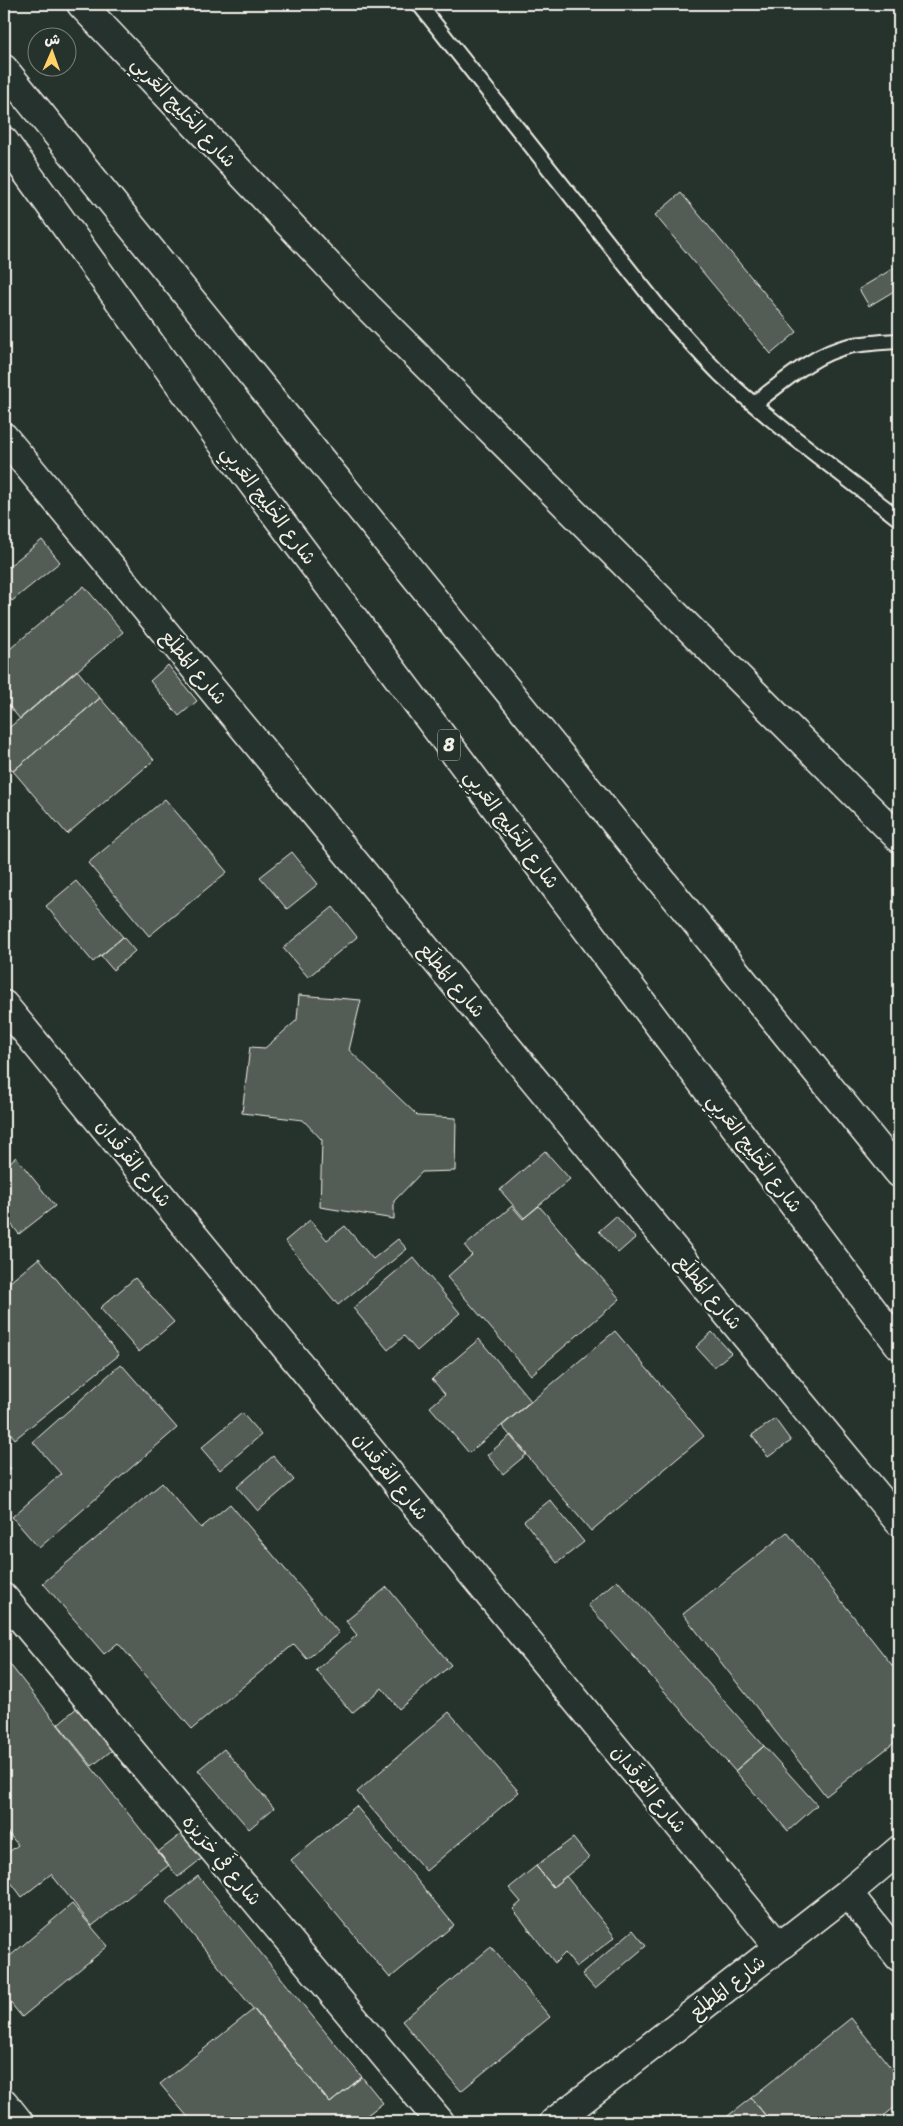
<svg xmlns="http://www.w3.org/2000/svg" width="903" height="2126" viewBox="0 0 903 2126" font-family="Sriracha,'Playpen Sans Arabic',sans-serif">
<style>
.building{fill:#525c55;stroke:#f4f1e8}
.lines{fill:none;stroke-linecap:round;stroke-linejoin:round}
.lane-casing{stroke:#f4f1e8;stroke-width:18}
.street-casing{stroke:#f4f1e8;stroke-width:31}
.highway-casing{stroke:#f4f1e8;stroke-width:31}
.lane{stroke:#26332d;stroke-width:14}
.street{stroke:#26332d;stroke-width:28}
.highway{stroke:#26332d;stroke-width:28}
.labels{text-anchor:middle;dominant-baseline:central;stroke-width:4.5;stroke-linejoin:round;paint-order:stroke}
.shield{fill:#26332d;stroke:#b6b8b0;stroke-width:1}
.shield-label{font-size:18px;font-weight:bold;fill:#f4f1e8}
.street-label{font-size:19px;fill:#f4f1e8;stroke:#26332d}
</style>
<rect width="100%" height="100%" fill="#26332d"/>
<filter id="ink" filterUnits="userSpaceOnUse"><feTurbulence type="fractalNoise" baseFrequency=".02" numOctaves="2"/><feDisplacementMap in="SourceGraphic" scale="10" xChannelSelector="R" yChannelSelector="G"/><feConvolveMatrix kernelMatrix="1 2 1 2 8 2 1 2 1" color-interpolation-filters="sRGB"/></filter>
<g filter="url(#ink)">
<path class="building" d="M 681,193 L 797,332 L 771,354 L 655,215 Z
M 899,265 L 899,288 L 869,306 L 859,289 Z
M 42,540 L 60,562 L 12,601 L 4,591 L 4,570 Z
M 84,586 L 123,632 L 20,719 L 4,700 L 4,654 Z
M 168,665 L 197,701 L 179,716 L 150,681 Z
M 77,670 L 100,698 L 13,771 L 4,760 L 4,732 Z
M 100,698 L 154,760 L 67,834 L 13,771 Z
M 165,799 L 227,872 L 149,936 L 88,863 Z
M 292,852 L 318,884 L 287,909 L 260,877 Z
M 76,881 L 123,937 L 93,962 L 46,906 Z
M 333,907 L 357,937 L 308,977 L 283,948 Z
M 123,937 L 135,951 L 113,970 L 101,956 Z
M 299,995 L 361,1000 L 349,1050 L 418,1116 L 456,1118 L 455,1171 L 422,1172 L 394,1201 L 394,1219 L 320,1207 L 322,1140 L 303,1120 L 242,1113 L 250,1047 L 265,1048 L 297,1020 Z
M 545,1151 L 570,1179 L 524,1218 L 500,1190 Z
M 16,1157 L 55,1206 L 19,1234 L 4,1215 L 4,1167 Z
M 512,1206 L 523,1219 L 539,1206 L 620,1299 L 531,1375 L 447,1277 L 472,1255 L 465,1246 Z
M 616,1216 L 635,1238 L 618,1253 L 599,1231 Z
M 310,1220 L 327,1240 L 345,1226 L 373,1259 L 398,1239 L 407,1249 L 338,1305 L 285,1241 Z
M 413,1257 L 460,1313 L 417,1351 L 404,1336 L 388,1350 L 353,1308 Z
M 39,1258 L 119,1355 L 15,1439 L 4,1425 L 4,1287 Z
M 135,1278 L 174,1322 L 139,1352 L 100,1308 Z
M 615,1331 L 704,1436 L 591,1531 L 502,1426 Z
M 712,1332 L 731,1353 L 714,1367 L 696,1347 Z
M 479,1339 L 531,1401 L 469,1453 L 430,1407 L 445,1394 L 432,1379 Z
M 121,1364 L 177,1428 L 39,1548 L 12,1517 L 61,1474 L 33,1442 Z
M 242,1413 L 261,1435 L 220,1470 L 201,1448 Z
M 775,1419 L 791,1441 L 768,1457 L 752,1435 Z
M 511,1435 L 527,1454 L 503,1474 L 487,1455 Z
M 273,1456 L 294,1480 L 258,1511 L 237,1487 Z
M 4,1460 L 11,1469 L 4,1475 Z
M 162,1483 L 201,1528 L 230,1504 L 339,1633 L 307,1659 L 294,1644 L 192,1729 L 118,1643 L 104,1654 L 43,1583 Z
M 550,1500 L 584,1542 L 557,1563 L 524,1521 Z
M 787,1532 L 899,1674 L 899,1739 L 826,1796 L 683,1614 Z
M 617,1580 L 764,1746 L 735,1771 L 588,1605 Z
M 387,1587 L 451,1665 L 399,1709 L 382,1688 L 352,1713 L 316,1670 L 357,1635 L 346,1621 Z
M 4,1657 L 169,1865 L 92,1926 L 51,1874 L 22,1897 L 4,1873 L 4,1856 L 18,1845 L 4,1828 Z
M 80,1705 L 115,1748 L 92,1766 L 58,1724 Z
M 449,1712 L 519,1792 L 426,1871 L 357,1792 Z
M 764,1746 L 817,1805 L 788,1831 L 735,1771 Z
M 224,1749 L 274,1808 L 249,1829 L 198,1770 Z
M 356,1806 L 454,1925 L 390,1978 L 291,1860 Z
M 184,1832 L 204,1857 L 178,1877 L 158,1852 Z
M 573,1838 L 589,1858 L 553,1887 L 536,1866 Z
M 536,1866 L 553,1887 L 566,1876 L 615,1937 L 576,1967 L 565,1953 L 555,1963 L 513,1909 L 521,1902 L 509,1888 Z
M 198,1876 L 362,2077 L 330,2103 L 166,1902 Z
M 72,1904 L 108,1946 L 22,2017 L 4,1995 L 4,1961 Z
M 633,1930 L 646,1946 L 595,1989 L 582,1974 Z
M 491,1947 L 550,2017 L 461,2091 L 402,2021 Z
M 254,2009 L 330,2103 L 362,2077 L 383,2103 L 358,2122 L 192,2122 L 160,2084 Z
M 851,2018 L 899,2078 L 899,2104 L 876,2122 L 771,2122 L 751,2098 Z
M 751,2098 L 771,2122 L 720,2122 Z"/>
<g class="lines">
<g class="lane-casing">
<path id="lane" d="M 419,4 L 661,310 C 681,332 700,354 721,375 C 776,427 840,472 899,519
M 754,404 C 783,382 813,354 849,346 C 866,343 883,342 899,341"/>
</g>
<g class="street-casing">
<path id="street" d="M 4,437 L 899,1522
M 4,1005 L 779,1947
M 4,1598 L 440,2122
M 848,1893 L 899,1957
M 4,2103 L 19,2122
M 554,2122 L 848,1893 L 899,1850"/>
</g>
<g class="highway-casing">
<path id="highway" d="M 81,4 L 367,306 L 899,838
M 4,69 L 899,1173
M 4,141 L 225,447 L 899,1345"/>
</g>
<use href="#lane" class="lane"/>
<use href="#street" class="street"/>
<use href="#highway" class="highway"/>
</g>
</g>
<g class="labels">
<rect class="shield" x="438" y="729.5" width="22" height="31" rx="4"/>
<g class="shield-label">
<text x="449" y="745">8</text>
</g>
<g class="street-label">
<text transform="translate(184 112) rotate(47)">شارع الخَلِيج العَربِي</text>
<text transform="translate(269 505) rotate(53)">شارع الخَلِيج العَربِي</text>
<text transform="translate(194 667) rotate(50)">شارع المَطلَع</text>
<text transform="translate(512 829) rotate(53)">شارع الخَلِيج العَربِي</text>
<text transform="translate(452 980) rotate(50)">شارع المَطلَع</text>
<text transform="translate(755 1153) rotate(53)">شارع الخَلِيج العَربِي</text>
<text transform="translate(134 1163) rotate(51)">شارع الفَرقَدان</text>
<text transform="translate(709 1292) rotate(50)">شارع المَطلَع</text>
<text transform="translate(391 1476) rotate(51)">شارع الفَرقَدان</text>
<text transform="translate(649 1789) rotate(51)">شارع الفَرقَدان</text>
<text transform="translate(222 1860) rotate(50)">شارع فَي خرَيزه</text>
<text transform="translate(727 1987) rotate(-38)">شارع المَطلَع</text>
</g>
</g>
<rect width="903" height="2126" fill="none" stroke="#26332d" stroke-width="20"/>
<rect x="10" y="10" width="883" height="2106" fill="none" stroke="#f4f1e8" stroke-width="2" filter="url(#ink)"/>
<g transform="translate(52 52) rotate(2)"><circle r="24" fill="#26332d" stroke="#787f78"/>
<path d="M0-4L9 19L0 12L-9 19Z" fill="#ffd166"/>
<text y="-8" font-size="14" font-weight="bold" text-anchor="middle" fill="#f4f1e8">ش</text>
</g>
</svg>
